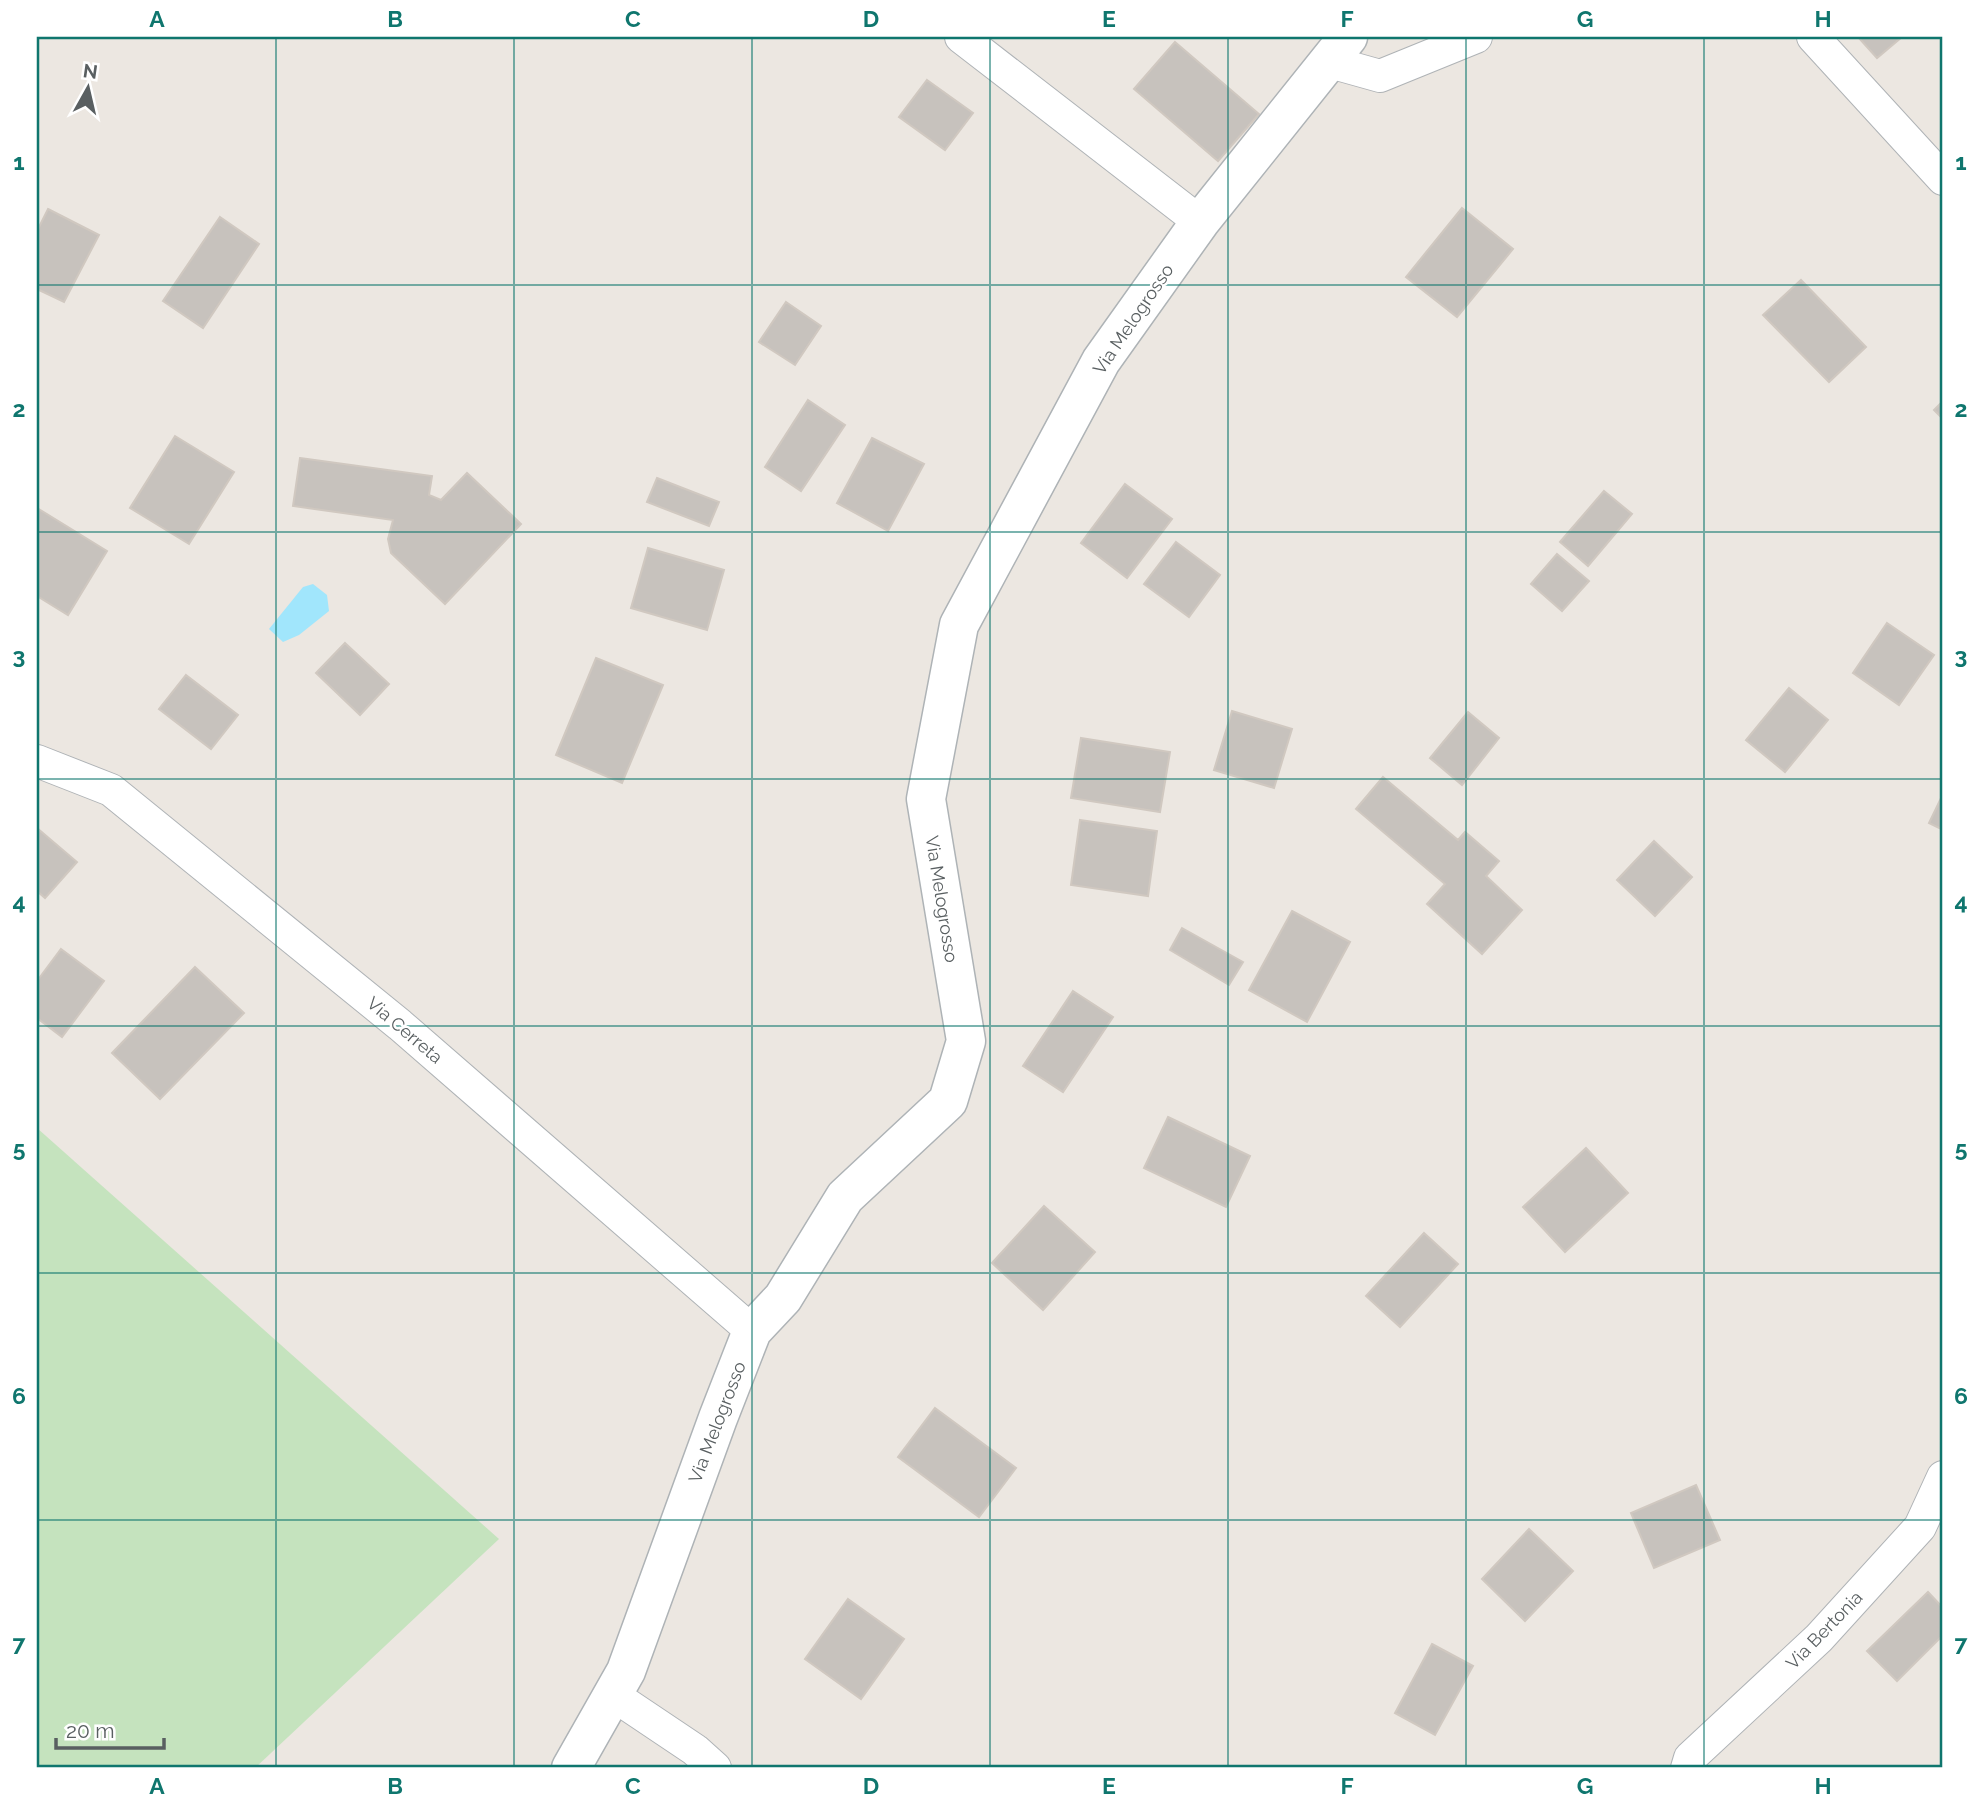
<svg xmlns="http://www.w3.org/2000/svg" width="1980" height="1805" viewBox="0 0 1980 1805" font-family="Raleway,sans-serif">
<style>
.green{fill:#c5e3be}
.water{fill:#a1e6fc}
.building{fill:#c7c2bd;stroke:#d0c8c0;stroke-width:2}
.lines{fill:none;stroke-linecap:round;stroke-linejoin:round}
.street-casing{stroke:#afb3b6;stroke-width:34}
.secondary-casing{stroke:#aeb3b6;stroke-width:41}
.street{stroke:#fff;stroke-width:32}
.secondary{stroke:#fff;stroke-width:38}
.grid{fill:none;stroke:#0f766e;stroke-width:2;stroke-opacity:0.55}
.labels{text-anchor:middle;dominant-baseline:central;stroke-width:5;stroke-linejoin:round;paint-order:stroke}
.street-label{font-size:18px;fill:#595f61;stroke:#fff}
.neatline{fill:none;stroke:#0f766e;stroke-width:2.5}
.grid-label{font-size:23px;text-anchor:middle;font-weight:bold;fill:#0f766e}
</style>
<rect width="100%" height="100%" fill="#ece7e1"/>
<path class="green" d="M 37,1128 L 499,1539 L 255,1768 L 37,1768 Z"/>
<path class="water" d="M 313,584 L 327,595 L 329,611 L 299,635 L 283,642 L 269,629 L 303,587 Z"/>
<path class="building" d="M 1858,37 L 1902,37 L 1877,58 Z
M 1175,42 L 1259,114 L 1218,161 L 1134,89 Z
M 927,80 L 973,113 L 945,150 L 899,117 Z
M 1462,208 L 1513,249 L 1457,317 L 1406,277 Z
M 48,209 L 99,235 L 64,302 L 37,289 L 37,231 Z
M 220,217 L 259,244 L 203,328 L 163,301 Z
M 1801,280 L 1866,347 L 1829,382 L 1763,315 Z
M 786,302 L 821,326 L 795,365 L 759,342 Z
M 808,400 L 845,425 L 801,491 L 765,467 Z
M 1943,401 L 1943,419 L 1934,410 Z
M 175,436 L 234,472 L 189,544 L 130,508 Z
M 872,438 L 924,464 L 888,531 L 837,503 Z
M 300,458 L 432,476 L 429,495 L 441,500 L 467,473 L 521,524 L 445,604 L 391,553 L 388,539 L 393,520 L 293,506 Z
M 657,478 L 719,502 L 709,526 L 647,502 Z
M 1125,484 L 1172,519 L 1127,578 L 1081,543 Z
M 1604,491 L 1632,514 L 1588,566 L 1560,542 Z
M 37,508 L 107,551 L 68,615 L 37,596 Z
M 1176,542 L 1220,575 L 1189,617 L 1144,584 Z
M 648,548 L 724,570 L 707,630 L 631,608 Z
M 1557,554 L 1589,581 L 1562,611 L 1531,584 Z
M 1887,623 L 1934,655 L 1899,705 L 1853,673 Z
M 345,643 L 389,684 L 360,715 L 316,673 Z
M 596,658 L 663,685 L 622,783 L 556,755 Z
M 186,675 L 238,715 L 211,749 L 159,709 Z
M 1789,688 L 1828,720 L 1785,772 L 1746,740 Z
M 1232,711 L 1292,729 L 1274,788 L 1214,770 Z
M 1468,712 L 1499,738 L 1462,785 L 1430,758 Z
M 1081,738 L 1170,752 L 1160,812 L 1071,798 Z
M 1383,777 L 1458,840 L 1465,832 L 1499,861 L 1486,876 L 1522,910 L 1482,954 L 1427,904 L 1445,884 L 1356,809 Z
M 1943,794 L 1943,830 L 1929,823 Z
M 1080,820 L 1157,831 L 1148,896 L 1071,885 Z
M 37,828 L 77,862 L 45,898 L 37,891 Z
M 1654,841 L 1692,877 L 1655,916 L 1617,880 Z
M 1292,911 L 1350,942 L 1307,1022 L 1249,990 Z
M 1182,928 L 1243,962 L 1229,985 L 1170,950 Z
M 61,949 L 104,981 L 62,1037 L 37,1018 L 37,981 Z
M 195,967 L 244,1013 L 160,1099 L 112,1053 Z
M 1073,991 L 1113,1017 L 1063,1092 L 1023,1066 Z
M 1168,1117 L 1250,1156 L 1226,1207 L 1144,1168 Z
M 1586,1148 L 1628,1193 L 1565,1252 L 1523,1207 Z
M 1044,1206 L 1095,1252 L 1043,1310 L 992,1263 Z
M 1424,1233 L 1458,1264 L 1400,1327 L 1366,1296 Z
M 935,1408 L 1016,1468 L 979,1517 L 898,1457 Z
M 1696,1485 L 1720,1540 L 1654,1568 L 1631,1513 Z
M 1529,1529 L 1573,1571 L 1525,1621 L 1482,1579 Z
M 1928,1592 L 1943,1608 L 1943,1635 L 1897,1681 L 1867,1651 Z
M 848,1599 L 904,1639 L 861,1699 L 805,1659 Z
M 1432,1644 L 1473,1666 L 1435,1735 L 1395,1713 Z"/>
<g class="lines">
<g class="street-casing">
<path id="street" d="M 961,37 L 1200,222
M 1813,37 L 1943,179
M 1330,62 L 1380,76 L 1476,37
M 37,761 L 111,790 L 400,1025 L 752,1331
M 613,1695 L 695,1750 L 715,1768
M 1687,1768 L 1690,1758 L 1819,1638 L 1920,1527 L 1943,1477"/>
</g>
<g class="secondary-casing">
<path id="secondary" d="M 571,1768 L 626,1671 L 718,1418 L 752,1331 L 783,1298 L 845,1197 L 948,1101 L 966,1041 L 926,799 L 959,625 L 1101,361 L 1200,222 L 1348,37"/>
</g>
<use href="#street" class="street"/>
<use href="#secondary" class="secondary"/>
</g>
<path class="grid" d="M 276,37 L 276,1768M 514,37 L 514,1768M 752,37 L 752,1768M 990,37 L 990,1768M 1228,37 L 1228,1768M 1466,37 L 1466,1768M 1704,37 L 1704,1768M 37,285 L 1943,285M 37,532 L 1943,532M 37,779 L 1943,779M 37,1026 L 1943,1026M 37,1273 L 1943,1273M 37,1520 L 1943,1520"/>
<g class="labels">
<g class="street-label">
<text transform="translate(1133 319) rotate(-56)">Via Melogrosso</text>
<text transform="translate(942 899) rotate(81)">Via Melogrosso</text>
<text transform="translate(405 1030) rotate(40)">Via Cerreta</text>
<text transform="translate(717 1422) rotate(-69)">Via Melogrosso</text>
<text transform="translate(1824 1630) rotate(-46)">Via Bertonia</text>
</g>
</g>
<rect width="1980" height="1805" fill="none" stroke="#ffffff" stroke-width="77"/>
<g transform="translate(88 88) rotate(8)" stroke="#ffffff" stroke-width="5" paint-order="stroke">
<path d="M0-5L12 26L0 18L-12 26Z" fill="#595f61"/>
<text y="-10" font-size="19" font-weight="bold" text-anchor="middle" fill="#595f61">N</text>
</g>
<path d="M56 1738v10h108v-10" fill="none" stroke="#595f61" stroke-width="3.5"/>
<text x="66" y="1738" font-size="21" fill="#595f61" stroke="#ffffff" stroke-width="5" paint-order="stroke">20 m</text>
<rect x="38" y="38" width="1903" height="1728" class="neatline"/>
<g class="grid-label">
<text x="157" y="27">A</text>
<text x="395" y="27">B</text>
<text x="633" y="27">C</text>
<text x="871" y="27">D</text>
<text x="1109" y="27">E</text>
<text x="1347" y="27">F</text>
<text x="1585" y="27">G</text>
<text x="1823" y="27">H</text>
<text x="19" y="170">1</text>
<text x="1961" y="170">1</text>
<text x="19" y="417">2</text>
<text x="1961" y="417">2</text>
<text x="19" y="664">3</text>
<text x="1961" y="664">3</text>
<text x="19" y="910">4</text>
<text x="1961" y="910">4</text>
<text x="19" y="1157">5</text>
<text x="1961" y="1157">5</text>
<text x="19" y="1404">6</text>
<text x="1961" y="1404">6</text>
<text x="19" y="1651">7</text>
<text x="1961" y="1651">7</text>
<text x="157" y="1794">A</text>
<text x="395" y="1794">B</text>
<text x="633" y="1794">C</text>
<text x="871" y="1794">D</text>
<text x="1109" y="1794">E</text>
<text x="1347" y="1794">F</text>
<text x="1585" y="1794">G</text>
<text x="1823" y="1794">H</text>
</g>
</svg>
